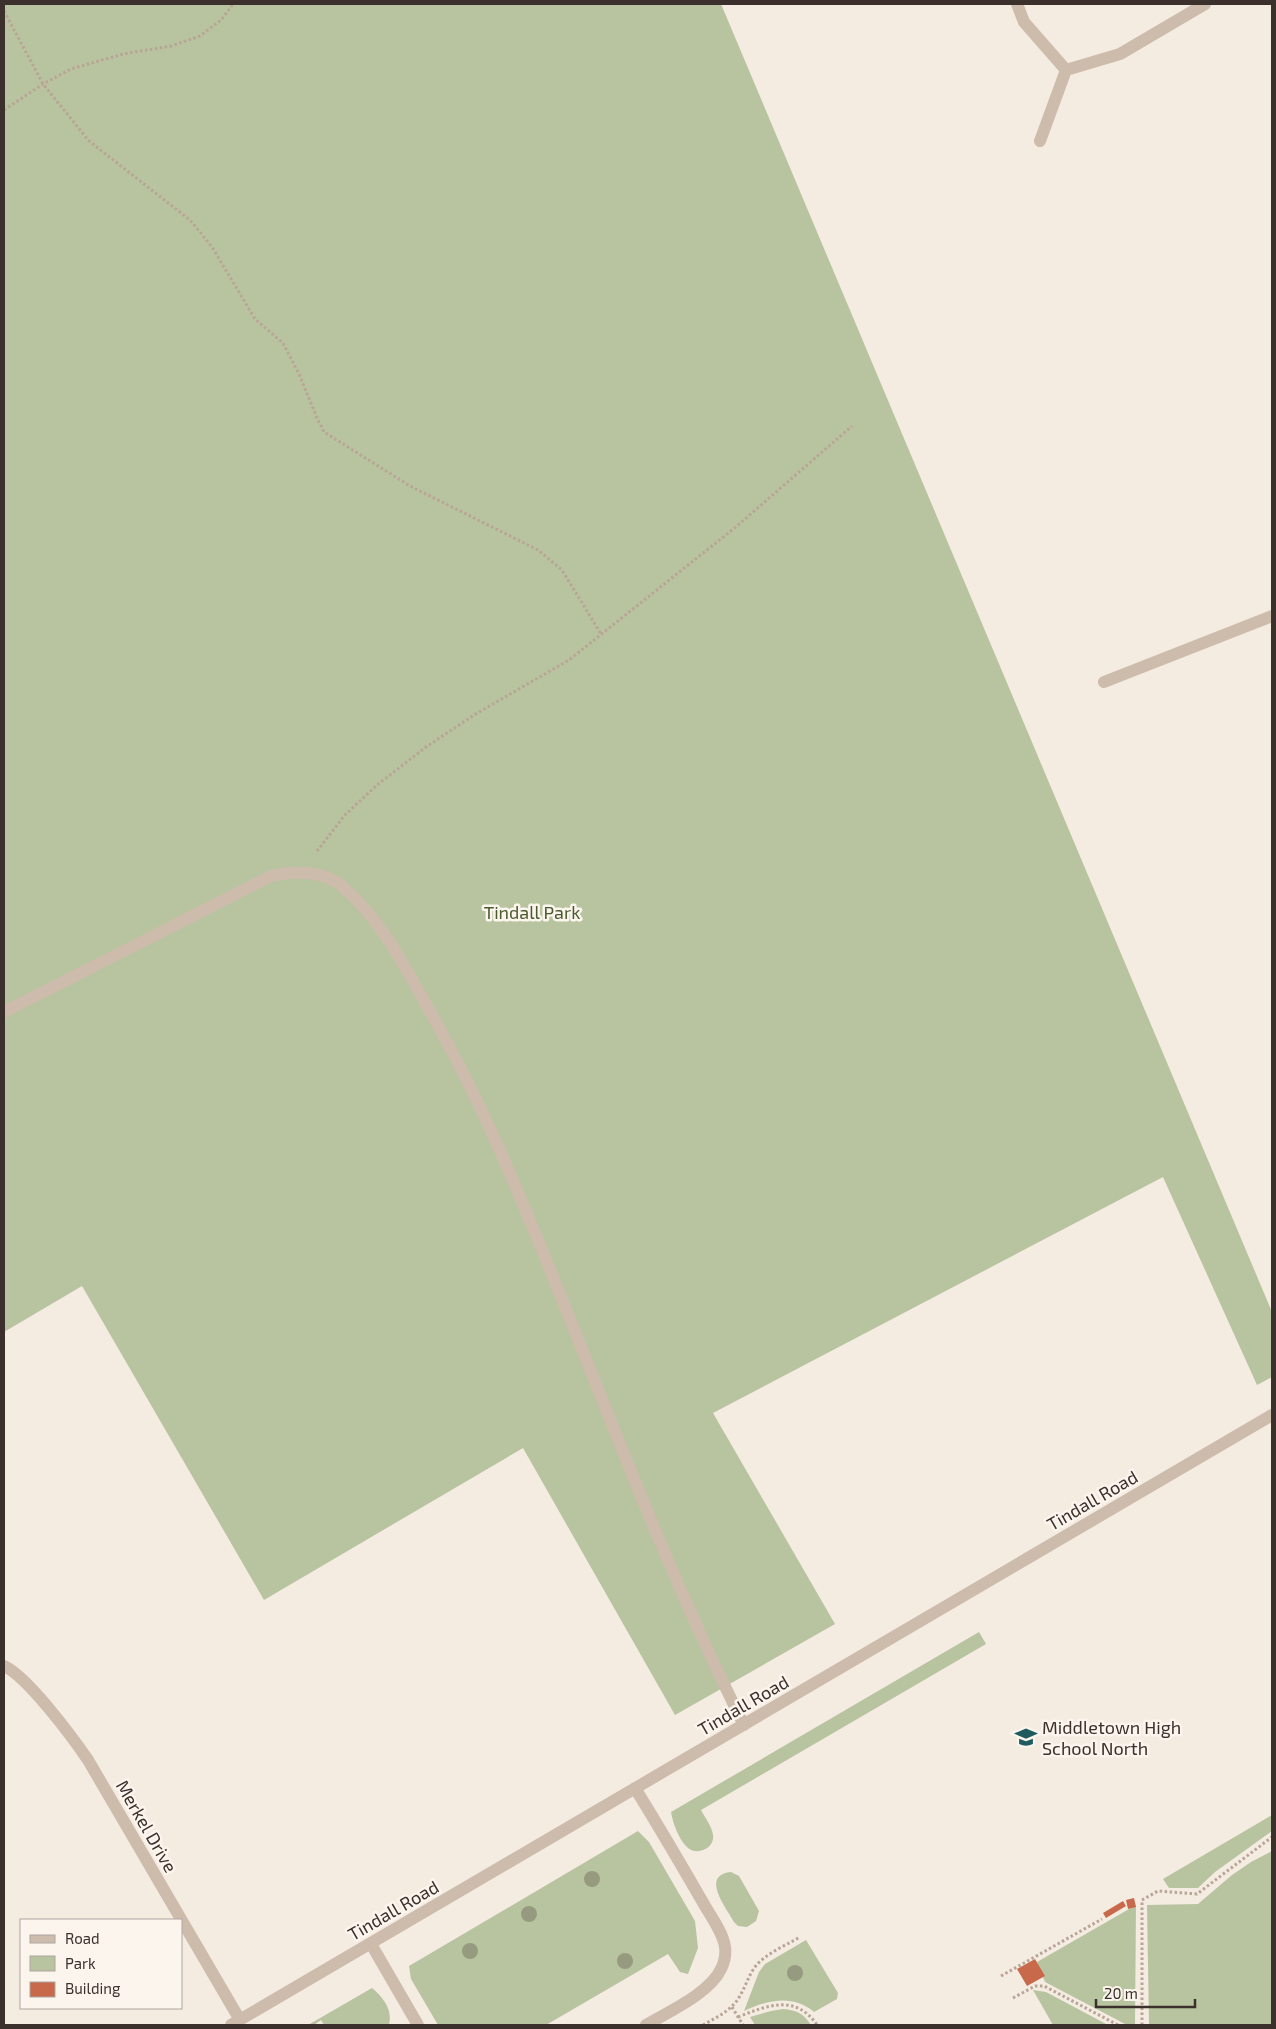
<svg xmlns="http://www.w3.org/2000/svg" width="1276" height="2029" viewBox="0 0 1276 2029" font-family="'Exo 2',sans-serif">
<style>
.green{fill:#b8c4a0}
.building{fill:#c8694b}
.lines{fill:none;stroke-linecap:round;stroke-linejoin:round}
.path{stroke:#b9a596;stroke-width:3;stroke-dasharray:2.5 2.5;stroke-linecap:butt}
.minor{stroke:#cdbbac;stroke-width:12}
.tree{fill:#969b7f}
.labels{text-anchor:middle;dominant-baseline:central;stroke-width:5;stroke-linejoin:round;paint-order:stroke}
.park-label{font-size:18px;fill:#4a5a2e;stroke:#fbf5ee}
.street-label{font-size:18px;fill:#3b302b;stroke:#fbf5ee}
.poi-label{font-size:18px;fill:#3b302b;stroke:#fbf5ee;text-anchor:start}
</style>
<rect width="100%" height="100%" fill="#f4ebe1"/>
<path class="green" d="M 4,4 L 721,4 L 1272,1312 L 1272,1377 L 1257,1385 L 1163,1177 L 713,1413 L 835,1624 L 675,1715 L 523,1448 L 264,1600 L 82,1286 L 4,1332 Z
M 979,1632 L 986,1644 L 701,1810 C 705,1818 712,1826 713,1835 C 715,1848 698,1856 688,1848 C 679,1840 673,1824 671,1812 Z
M 1272,1815 L 1272,1831 L 1215,1872 L 1198,1888 L 1169,1888 L 1163,1879 Z
M 638,1831 L 649,1842 L 695,1921 L 698,1948 L 688,1974 L 680,1972 L 668,1954 L 546,2025 L 438,2025 L 411,1979 L 409,1966 Z
M 1272,1851 L 1272,2025 L 1149,2025 L 1147,1905 L 1198,1904 L 1232,1875 L 1251,1862 Z
M 731,1872 L 739,1876 L 759,1911 L 756,1921 L 747,1927 L 738,1926 L 734,1922 C 726,1908 700,1875 731,1872 Z
M 1136,1905 L 1135,2025 L 1127,2025 L 1045,1982 L 1037,1962 Z
M 806,1940 L 838,1993 L 837,1999 L 814,2012 C 793,1994 767,2000 744,2011 L 759,1972 L 765,1964 Z
M 372,1988 C 383,1997 393,2010 389,2025 L 324,2025 L 321,2020 L 314,2025 L 308,2025 Z
M 1033,1990 L 1046,1992 L 1108,2025 L 1053,2025 Z
M 783,2009 C 797,2010 804,2014 811,2025 L 755,2025 L 750,2017 L 771,2011 Z"/>
<path class="building" d="M 1134,1898 L 1136,1907 L 1128,1909 L 1126,1900 Z
M 1123,1901 L 1126,1906 L 1106,1918 L 1103,1913 Z
M 1035,1959 L 1045,1976 L 1027,1986 L 1017,1969 Z"/>
<g class="lines">
<path class="path" d="M 4,11 L 43,84 L 89,141 L 190,220 L 212,247 L 255,319 L 283,343 L 299,374 L 317,418 L 324,432 L 410,486 L 538,550 L 562,570 L 601,634
M 4,110 L 43,84 L 71,69 L 123,54 L 171,46 L 200,36 L 221,20 L 233,4
M 317,851 L 345,815 L 377,785 L 426,747 L 474,715 L 569,660 L 737,526 L 852,426
M 1001,1976 L 1102,1919
M 1013,1998 L 1035,1986 L 1044,1986 L 1118,2025
M 732,2007 L 743,2025
M 738,2017 C 768,2005 796,1994 817,2025
M 703,2025 C 717,2017 733,2010 741,1994 C 746,1985 749,1975 755,1967 C 766,1953 785,1946 800,1937
M 1142,2025 L 1142,1900 L 1158,1891 L 1197,1894 L 1272,1837"/>
<path class="minor" d="M 1017,4 L 1024,22 L 1066,70
M 1066,70 L 1120,54 L 1205,4
M 1040,141 L 1066,70
M 1104,682 L 1272,616
M 4,1012 L 271,876 C 295,871 323,870 343,887 C 385,923 410,977 437,1024 C 493,1124 533,1228 576,1334 C 628,1465 680,1598 744,1725
M 4,1666 C 27,1676 73,1738 88,1760 L 240,2020
M 635,1788 C 659,1827 682,1866 705,1906 C 712,1918 723,1933 725,1947 C 726,1954 724,1963 721,1969 C 710,1993 668,2012 646,2025
M 371,1944 L 418,2025
M 231,2025 L 1272,1415"/>
</g>
<g class="tree">
<circle cx="592" cy="1879" r="8"/>
<circle cx="529" cy="1914" r="8"/>
<circle cx="470" cy="1951" r="8"/>
<circle cx="625" cy="1961" r="8"/>
<circle cx="795" cy="1973" r="8"/>
</g>
<defs>
<g id="school-bare" transform="scale(1.725)"><path d="M0-5L7-2L0 1L-7-2ZM-4 1L0 2.5L4 1V4Q0 6-4 4Z" fill="#1f5a5e" stroke="#fbf5ee" stroke-width="2.5" paint-order="stroke"/></g>
</defs>
<g fill-rule="evenodd">
<use href="#school-bare" x="1026" y="1737"/>
</g>
<g class="labels">
<g class="park-label">
<text x="532" y="912">Tindall Park</text>
</g>
<g class="street-label">
<text transform="translate(1092 1500) rotate(-30)">Tindall Road</text>
<text transform="translate(743 1705) rotate(-30)">Tindall Road</text>
<text transform="translate(147 1826) rotate(60)">Merkel Drive</text>
<text transform="translate(393 1910) rotate(-30)">Tindall Road</text>
</g>
<g class="poi-label">
<text x="1042" y="1727">Middletown High<tspan x="1042" dy="21">School North</tspan></text>
</g>
</g>
<rect width="1276" height="2029" fill="none" stroke="#3b302b" stroke-width="10"/>
<rect x="20" y="1919" width="162" height="90" fill="#fbf5ee" stroke="#aea6a0"/>
<rect x="30" y="1935" width="25" height="8" fill="#cdbbac" stroke="#aea6a0"/>
<text x="65" y="1944" font-size="15" fill="#3b302b">Road</text>
<rect x="30" y="1956" width="25" height="15" fill="#b8c4a0" stroke="#aea6a0"/>
<text x="65" y="1969" font-size="15" fill="#3b302b">Park</text>
<rect x="30" y="1982" width="25" height="15" fill="#c8694b" stroke="#aea6a0"/>
<text x="65" y="1994" font-size="15" fill="#3b302b">Building</text>
<path d="M1096 1999v8h99v-8" fill="none" stroke="#3b302b" stroke-width="2.5"/>
<text x="1104" y="1999" font-size="15" fill="#3b302b" stroke="#fbf5ee" stroke-width="4" paint-order="stroke">20 m</text>
</svg>
